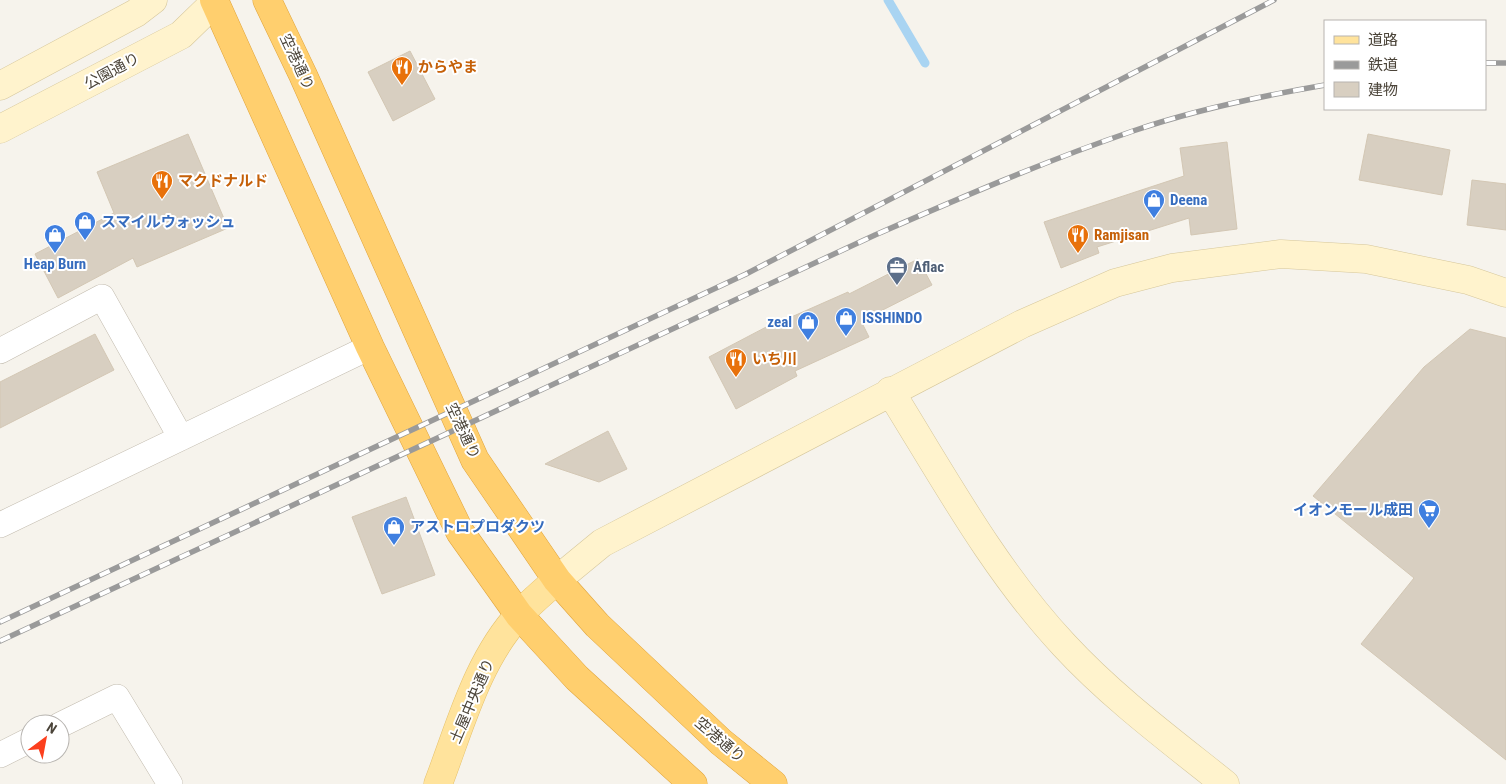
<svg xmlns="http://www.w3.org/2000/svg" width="1506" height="784" viewBox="0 0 1506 784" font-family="'Roboto Condensed','Noto Sans JP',sans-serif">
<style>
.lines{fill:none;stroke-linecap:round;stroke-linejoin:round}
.stream{stroke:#a9d4f2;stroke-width:9}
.building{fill:#d8cfc1;stroke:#d3c7b4}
.street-casing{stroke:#c2bbae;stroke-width:26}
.secondary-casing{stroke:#d6c79b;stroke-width:29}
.primary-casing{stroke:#e6c16a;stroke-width:29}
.highway-casing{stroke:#e0a43c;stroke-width:29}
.street{stroke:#fff;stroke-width:25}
.secondary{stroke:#fff3cd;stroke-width:28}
.primary{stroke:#ffe39c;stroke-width:28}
.highway{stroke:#ffcf6e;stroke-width:28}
.rail-casing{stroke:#9a9a9a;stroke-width:5.5}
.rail{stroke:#fff;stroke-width:4;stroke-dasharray:11;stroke-linecap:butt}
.labels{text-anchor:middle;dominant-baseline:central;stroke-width:4;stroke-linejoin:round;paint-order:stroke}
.street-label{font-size:15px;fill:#4b4439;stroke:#fff}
.food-label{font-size:15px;font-weight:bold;fill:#c56008;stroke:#fff;text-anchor:start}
.shop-label{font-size:15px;font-weight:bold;fill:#366cbe;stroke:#fff;text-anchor:start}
.service-label{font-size:15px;font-weight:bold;fill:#4e5e75;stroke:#fff;text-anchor:start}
</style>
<rect width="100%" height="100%" fill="#f6f3ec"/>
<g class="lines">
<path class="stream" d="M 888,0 L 925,63"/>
</g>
<path class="building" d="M 410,51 L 435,99 L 393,121 L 368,72 Z
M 188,134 L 228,228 L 137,267 L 133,258 L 58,298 L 35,254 L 114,213 L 97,172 Z
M 1368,134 L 1450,150 L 1442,195 L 1359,180 Z
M 1227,142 L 1237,229 L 1191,235 L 1189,218 L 1097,247 L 1099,253 L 1061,268 L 1044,222 L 1184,176 L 1180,148 Z
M 1472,180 L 1506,184 L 1506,230 L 1467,225 Z
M 918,259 L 932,285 L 861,321 L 869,337 L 795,371 L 797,376 L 736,409 L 709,357 L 770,325 L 771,326 L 848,292 L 849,294 Z
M 1470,329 L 1506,338 L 1506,760 L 1361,644 L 1414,578 L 1313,496 L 1424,367 Z
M 95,334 L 114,370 L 0,428 L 0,382 Z
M 608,431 L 627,469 L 599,482 L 545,464 Z
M 406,497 L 435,575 L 382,594 L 352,517 Z"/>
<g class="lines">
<g class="street-casing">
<path id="street" d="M 0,351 L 102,297 L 181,438
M 0,525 L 370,347
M 60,725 L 117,697 L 170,784
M 0,755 L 30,740"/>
</g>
<g class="secondary-casing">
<path id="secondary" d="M 0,86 L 136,13 L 153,0
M 0,129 L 181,35 L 215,2
M 890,391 C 944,478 994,570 1064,645 C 1112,697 1170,740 1225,784
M 557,580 L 602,543 L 1022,324 L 1115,283 L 1172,268 L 1281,254 L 1366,259 L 1468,280 L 1506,293"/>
</g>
<g class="primary-casing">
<path id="primary" d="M 438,784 C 460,727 477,660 520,614 C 531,602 544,591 557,580"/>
</g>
<g class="highway-casing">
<path id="highway" d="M 214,0 L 370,347 L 460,532 L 519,615 L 577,678 L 693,784
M 267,0 L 303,75 L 475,460 L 557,580 L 597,625 L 721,742 L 773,784"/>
</g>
<use href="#street" class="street"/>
<use href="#secondary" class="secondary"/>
<use href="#primary" class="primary"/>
<use href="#highway" class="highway"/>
<g class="rail-casing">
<path id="rail" d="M 1485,63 L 1506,63
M 0,622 L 746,274 L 1274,0
M 0,641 L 875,235 C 960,198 1045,161 1133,131 C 1194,110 1261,96 1325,85"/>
</g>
<use href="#rail" class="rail"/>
</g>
<defs>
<g id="restaurant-pin" transform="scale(1.125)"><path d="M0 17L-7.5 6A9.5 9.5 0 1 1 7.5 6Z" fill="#e8710a" stroke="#fff"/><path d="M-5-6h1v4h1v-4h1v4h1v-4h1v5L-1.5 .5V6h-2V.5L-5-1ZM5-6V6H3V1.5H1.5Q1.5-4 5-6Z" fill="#fff"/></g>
<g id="shop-pin" transform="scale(1.125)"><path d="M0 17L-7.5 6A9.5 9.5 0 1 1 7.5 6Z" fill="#3f7fe0" stroke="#fff"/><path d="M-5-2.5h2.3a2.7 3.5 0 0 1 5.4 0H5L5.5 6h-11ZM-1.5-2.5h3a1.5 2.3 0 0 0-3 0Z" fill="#fff"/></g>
<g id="office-pin" transform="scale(1.125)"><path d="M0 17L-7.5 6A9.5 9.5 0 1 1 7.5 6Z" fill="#5c6f8a" stroke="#fff"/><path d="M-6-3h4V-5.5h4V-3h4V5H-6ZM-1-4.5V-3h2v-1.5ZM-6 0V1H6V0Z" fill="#fff"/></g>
<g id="supermarket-pin" transform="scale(1.125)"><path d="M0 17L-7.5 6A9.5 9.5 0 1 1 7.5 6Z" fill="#3f7fe0" stroke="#fff"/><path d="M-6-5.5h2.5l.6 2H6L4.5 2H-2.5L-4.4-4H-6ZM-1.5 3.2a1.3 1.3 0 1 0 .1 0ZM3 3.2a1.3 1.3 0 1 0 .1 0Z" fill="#fff"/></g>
</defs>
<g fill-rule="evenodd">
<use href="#restaurant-pin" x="402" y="67"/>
<use href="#restaurant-pin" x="162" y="181"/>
<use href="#shop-pin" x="1154" y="200"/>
<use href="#shop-pin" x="85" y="222"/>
<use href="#shop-pin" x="55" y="235"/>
<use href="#restaurant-pin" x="1078" y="235"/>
<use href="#office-pin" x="897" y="267"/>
<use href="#shop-pin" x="846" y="318"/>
<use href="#shop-pin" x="808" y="322"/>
<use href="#restaurant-pin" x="736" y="359"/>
<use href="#supermarket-pin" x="1429" y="510"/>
<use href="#shop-pin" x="394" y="527"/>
</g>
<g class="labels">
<g class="street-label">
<text transform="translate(297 62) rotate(65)">空港通り</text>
<text transform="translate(112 71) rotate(-28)">公園通り</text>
<text transform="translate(463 431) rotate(65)">空港通り</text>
<text transform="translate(472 701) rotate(-67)">土屋中央通り</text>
<text transform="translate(720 740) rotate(41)">空港通り</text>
</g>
<g class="food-label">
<text x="418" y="67">からやま</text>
<text x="178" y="181">マクドナルド</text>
<text x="1094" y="235">Ramjisan</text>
<text x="752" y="359">いち川</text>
</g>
<g class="shop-label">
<text x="1170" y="200">Deena</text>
<text x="101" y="222">スマイルウォッシュ</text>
<text x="55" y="264" text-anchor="middle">Heap Burn</text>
<text x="862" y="318">ISSHINDO</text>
<text x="792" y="322" text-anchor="end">zeal</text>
<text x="1413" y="510" text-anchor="end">イオンモール成田</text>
<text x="410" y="527">アストロプロダクツ</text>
</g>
<g class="service-label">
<text x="913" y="267">Aflac</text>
</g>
</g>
<rect x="1324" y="20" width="162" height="90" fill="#ffffff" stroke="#b7b4b0"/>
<rect x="1334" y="36" width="25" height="8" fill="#ffe39c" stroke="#b7b4b0"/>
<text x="1368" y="45" font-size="15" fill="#4b4439">道路</text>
<rect x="1334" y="61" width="25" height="8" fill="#9a9a9a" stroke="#b7b4b0"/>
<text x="1368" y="70" font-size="15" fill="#4b4439">鉄道</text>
<rect x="1334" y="82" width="25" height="15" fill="#d8cfc1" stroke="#b7b4b0"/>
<text x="1368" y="95" font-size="15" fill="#4b4439">建物</text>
<g transform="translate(45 739) rotate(32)"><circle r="24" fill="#ffffff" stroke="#b7b4b0"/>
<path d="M0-4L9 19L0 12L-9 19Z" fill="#fc3f1d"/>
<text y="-8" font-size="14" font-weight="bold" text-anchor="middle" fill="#4b4439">N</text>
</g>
</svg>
